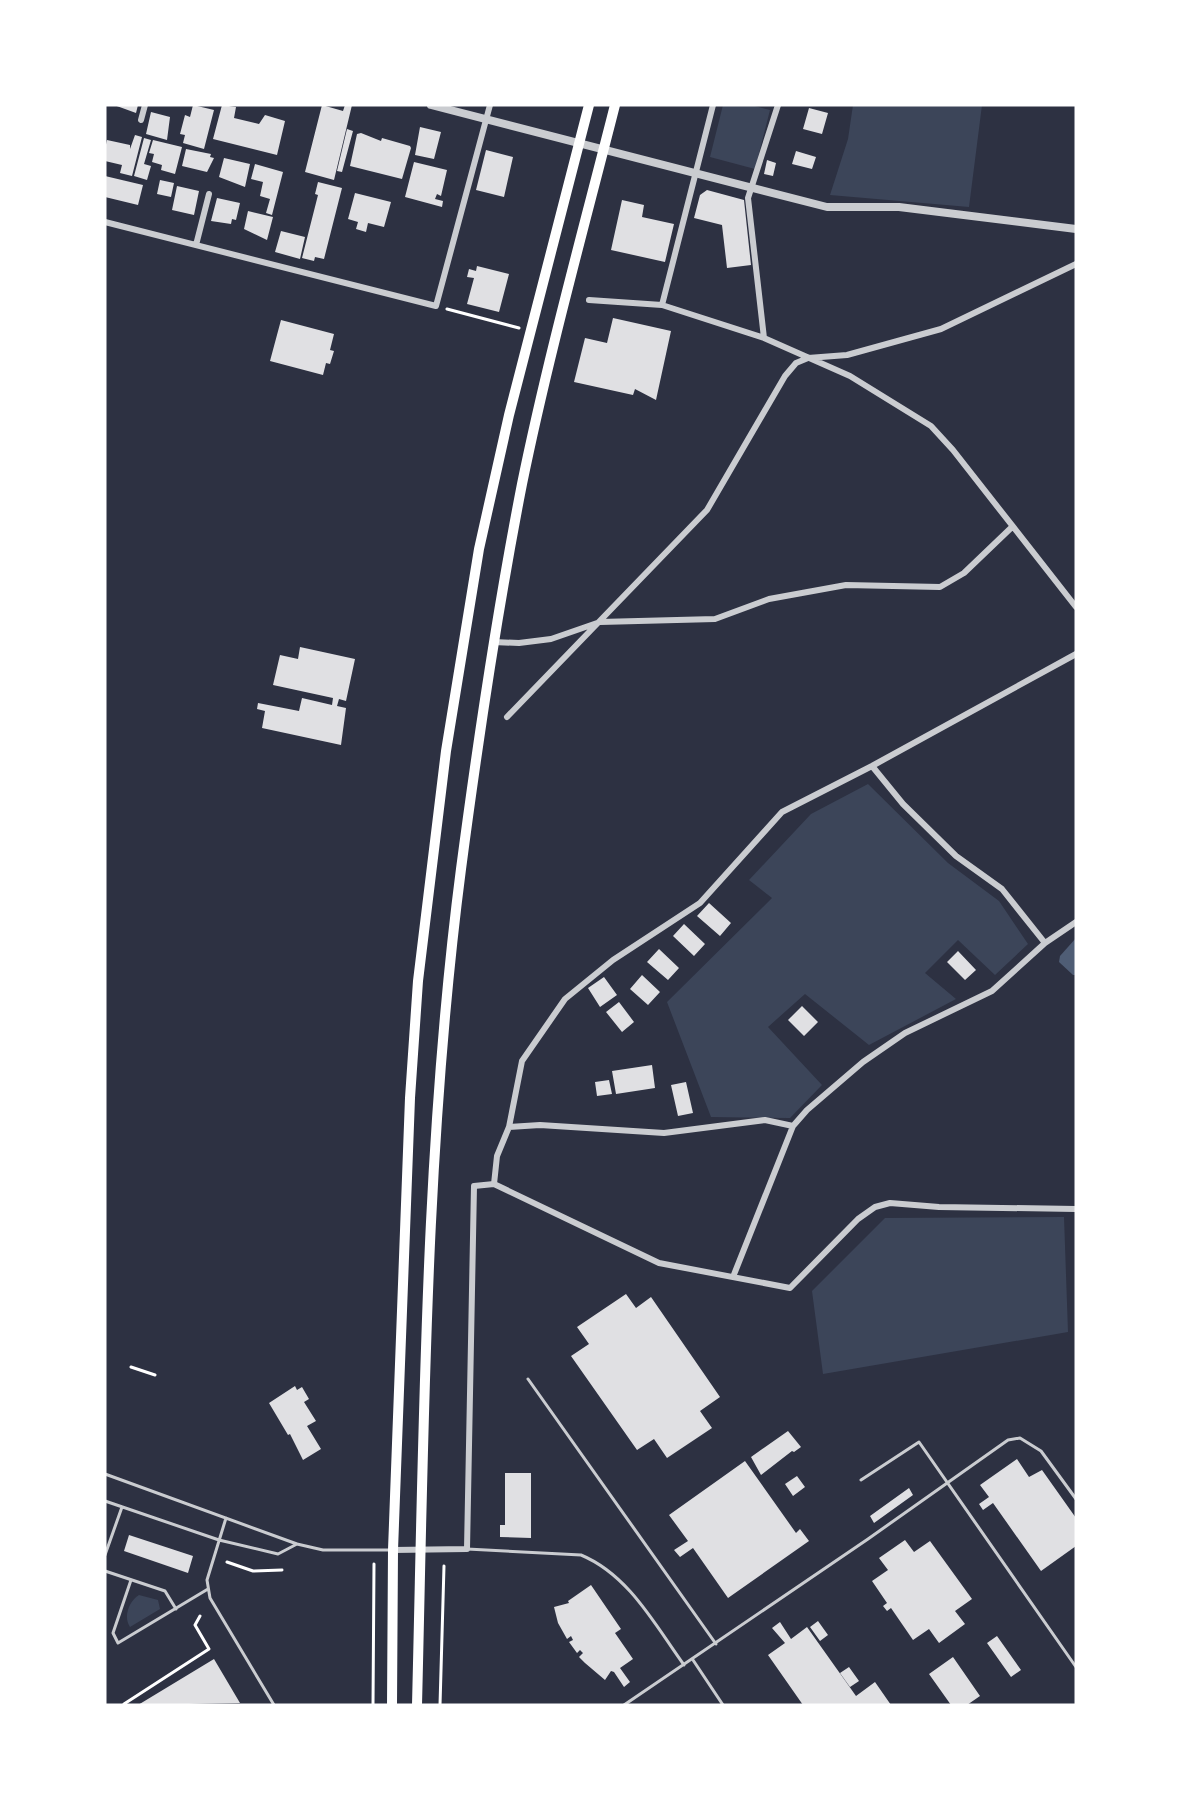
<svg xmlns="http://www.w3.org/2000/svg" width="1181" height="1810" viewBox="0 0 1181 1810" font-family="'PT Sans Narrow',sans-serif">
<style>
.green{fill:#3c4559}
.water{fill:#4f5d75}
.building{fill:#e0e0e3}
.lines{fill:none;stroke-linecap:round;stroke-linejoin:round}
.path{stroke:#fff;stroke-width:3}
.service{stroke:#caccd0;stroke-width:3}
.minor{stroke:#caccd0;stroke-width:6}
.tertiary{stroke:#caccd0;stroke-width:8}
.primary{stroke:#fff;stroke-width:10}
</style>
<rect width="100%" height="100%" fill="#2d3142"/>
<path class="green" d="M 723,105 L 751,105 L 770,110 L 755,169 L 710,157 Z
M 853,105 L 982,105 L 969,207 L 830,195 L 848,139 Z
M 868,784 L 948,863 L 999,901 L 1028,944 L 995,975 L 958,940 L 925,973 L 956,999 L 869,1045 L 805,994 L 768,1027 L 822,1085 L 790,1118 L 711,1117 L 667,1002 L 772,898 L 749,880 L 811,814 Z
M 1064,1217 L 1068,1332 L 823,1374 L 812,1291 L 885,1218 Z
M 139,1595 L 158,1600 L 160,1609 L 130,1627 C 123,1617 129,1601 139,1595 Z"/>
<path class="water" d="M 1076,938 L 1076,975 L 1073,975 L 1059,962 L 1060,956 Z"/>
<path class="building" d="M 114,105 L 138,105 L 136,113 Z
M 193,105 L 214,110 L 204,149 L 183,143 L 185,135 L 180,134 L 185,115 L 190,117 Z
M 222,105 L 236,107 L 234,118 L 259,124 L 265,115 L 285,121 L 277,155 L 213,139 Z
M 322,105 L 343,111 L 345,105 L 352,105 L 334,180 L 305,172 Z
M 809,108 L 828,113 L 822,134 L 803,129 Z
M 151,112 L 170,117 L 167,140 L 146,134 Z
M 420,127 L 441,132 L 434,159 L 415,155 Z
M 347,129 L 353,131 L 342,172 L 337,171 Z
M 361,133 L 381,141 L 382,138 L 410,146 L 411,148 L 402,179 L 350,166 L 357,134 Z
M 135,135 L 142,137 L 132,176 L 120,173 L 122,165 L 105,161 L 105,149 L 107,140 L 130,145 L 130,149 Z
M 144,138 L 151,140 L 144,164 L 151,166 L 147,180 L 134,176 Z
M 153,140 L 182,147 L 175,174 L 161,170 L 162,165 L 152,162 L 154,154 L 149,153 Z
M 186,149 L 211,154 L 210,157 L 214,158 L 207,172 L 182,166 Z
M 486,150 L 513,157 L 504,197 L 476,190 Z
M 796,151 L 816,157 L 812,169 L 792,164 Z
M 224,158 L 250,164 L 245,187 L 219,177 Z
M 767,160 L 776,163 L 773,176 L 764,174 Z
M 414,162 L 447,170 L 441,196 L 437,194 L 435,199 L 443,201 L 442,207 L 405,197 Z
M 255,164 L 283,172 L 272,215 L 266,213 L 270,199 L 260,196 L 263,182 L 251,179 Z
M 105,176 L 143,185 L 138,205 L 105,197 Z
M 160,180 L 174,183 L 171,197 L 157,194 Z
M 318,182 L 342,188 L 324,259 L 315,257 L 314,261 L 302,258 L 318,195 L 315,194 Z
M 177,186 L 199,191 L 194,215 L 172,210 Z
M 707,190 L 744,200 L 751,265 L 727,268 L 722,225 L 694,218 L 700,195 Z
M 355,193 L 391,202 L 384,227 L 368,223 L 366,232 L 356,229 L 358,222 L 348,219 Z
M 217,198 L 240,203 L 236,220 L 232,219 L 231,224 L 211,221 Z
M 622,200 L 644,205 L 642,217 L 674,224 L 665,262 L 611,250 Z
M 248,211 L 273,217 L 267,240 L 244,229 Z
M 281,231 L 305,237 L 300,259 L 275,252 Z
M 477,266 L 509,274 L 499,312 L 467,304 L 474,278 L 467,277 L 469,269 L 476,271 Z
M 613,318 L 671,331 L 656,400 L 635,389 L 633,395 L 574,382 L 585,338 L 607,343 Z
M 281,320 L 334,334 L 330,350 L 334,351 L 330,364 L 326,363 L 323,375 L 270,361 Z
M 300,647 L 355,659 L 346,701 L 339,699 L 337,706 L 346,708 L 341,745 L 262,728 L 265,711 L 257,709 L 258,703 L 299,711 L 302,698 L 332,705 L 333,698 L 273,685 L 280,655 L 298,659 Z
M 709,903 L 731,923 L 720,936 L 697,916 Z
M 684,924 L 705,944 L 694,956 L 673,936 Z
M 659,949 L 679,968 L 668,980 L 647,962 Z
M 958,951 L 976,970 L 965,980 L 947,962 Z
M 642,975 L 660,992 L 648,1005 L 630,989 Z
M 604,977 L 617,995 L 600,1007 L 588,988 Z
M 619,1002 L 634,1022 L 622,1032 L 606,1012 Z
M 802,1006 L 818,1022 L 804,1036 L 788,1020 Z
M 652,1065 L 655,1088 L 616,1094 L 612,1071 Z
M 609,1080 L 612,1094 L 597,1096 L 595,1082 Z
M 686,1082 L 693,1113 L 678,1116 L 671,1085 Z
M 626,1294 L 636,1308 L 651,1297 L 720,1397 L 700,1411 L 712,1428 L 667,1458 L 654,1439 L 637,1450 L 571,1356 L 589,1344 L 577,1327 Z
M 295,1386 L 297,1390 L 302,1387 L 309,1399 L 304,1402 L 316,1421 L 307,1426 L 321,1449 L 303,1460 L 290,1434 L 288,1435 L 269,1403 Z
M 788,1431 L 801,1447 L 794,1452 L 792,1451 L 761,1475 L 751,1457 Z
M 1017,1459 L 1029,1477 L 1042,1470 L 1076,1518 L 1076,1546 L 1041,1571 L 993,1503 L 983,1510 L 979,1504 L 989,1497 L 980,1485 Z
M 745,1461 L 796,1533 L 800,1529 L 809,1541 L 728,1598 L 693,1548 L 680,1557 L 674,1550 L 688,1541 L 669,1515 Z
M 505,1473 L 531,1473 L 531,1538 L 500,1537 L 500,1525 L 505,1525 Z
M 797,1476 L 805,1487 L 793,1496 L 785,1484 Z
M 909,1488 L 913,1495 L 874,1523 L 870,1516 Z
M 129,1535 L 193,1556 L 188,1573 L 124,1551 Z
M 905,1540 L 914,1552 L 930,1541 L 972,1599 L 955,1611 L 965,1624 L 939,1643 L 929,1629 L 913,1640 L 891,1608 L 887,1611 L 883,1606 L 887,1603 L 872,1581 L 888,1570 L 879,1558 Z
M 591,1585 L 621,1629 L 615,1633 L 633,1659 L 620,1668 L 630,1682 L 624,1687 L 614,1672 L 611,1671 L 605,1680 L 585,1663 L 579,1657 L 583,1653 L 580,1650 L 577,1653 L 569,1642 L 573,1640 L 571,1636 L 567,1639 L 558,1623 L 554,1607 L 569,1603 L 568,1601 Z
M 818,1621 L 828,1635 L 820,1641 L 810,1627 Z
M 780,1622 L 791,1639 L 807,1627 L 856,1696 L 875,1682 L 891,1705 L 803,1705 L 768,1655 L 785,1643 L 772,1628 Z
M 997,1636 L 1021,1670 L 1011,1677 L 987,1643 Z
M 953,1657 L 980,1696 L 967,1705 L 951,1705 L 929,1674 Z
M 214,1659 L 240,1703 L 138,1705 Z
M 849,1667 L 859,1681 L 850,1687 L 840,1673 Z"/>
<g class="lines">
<path class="path" d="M 447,309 L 519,328
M 131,1367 L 155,1375
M 227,1562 L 253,1571 L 282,1570
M 124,1704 L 209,1649 L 195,1625 L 200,1616
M 373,1705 L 374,1564
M 440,1705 L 444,1566"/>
<path class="service" d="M 528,1379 L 716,1644
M 105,1474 L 297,1544 L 278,1554 L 219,1540 L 105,1501
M 861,1480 L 919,1442 L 1076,1667
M 226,1518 L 207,1580 L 210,1598 L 274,1705
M 297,1544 L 323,1550 L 391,1550
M 467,1549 L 581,1555 C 629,1575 655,1625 684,1665
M 105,1555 L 122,1507
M 105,1571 L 165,1591 L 176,1609
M 131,1580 L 113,1633 L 118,1643 L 208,1589
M 693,1660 L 723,1705
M 624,1705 L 868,1539 L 1008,1440 L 1020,1438 L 1041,1451 L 1076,1499"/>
<path class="minor" d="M 141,120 L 145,105
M 105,222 L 436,306 L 490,105
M 196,245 L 209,194
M 589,300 L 662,305 L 764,338 L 850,376 L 931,426 L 953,450 L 1076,607
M 662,305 L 713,105
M 764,338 L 748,198 L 778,105
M 493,642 L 519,643 L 551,639 L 600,622 L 715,619 L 769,599 L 846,585 L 940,587 L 964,573 L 1012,527
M 507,717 L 707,510 L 785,376 L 796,363 L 808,358 L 847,355 L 941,329 L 1076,264
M 872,766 L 903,804 L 956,856 L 1002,889 L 1045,943
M 509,1127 L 540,1125 L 664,1133 L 765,1120 L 793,1126
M 494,1184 L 497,1156 L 509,1127 L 522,1061 L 565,999 L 613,960 L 700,903 L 782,812 L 872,766 L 1076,654
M 733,1277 L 793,1126 L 807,1110 L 863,1062 L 905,1033 L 992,991 L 1045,943 L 1076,922
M 393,1550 L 467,1549 L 474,1186 L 494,1184 L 659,1263 L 790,1288 L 858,1219 L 875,1207 L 890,1203 L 939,1207 L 1076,1209"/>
<path class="tertiary" d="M 431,105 L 827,207 L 899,207 L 1076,229"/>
<path class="primary" d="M 392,1705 L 393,1550 L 410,1098 L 418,981 L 446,751 L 479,549 L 509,415 L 589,105
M 417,1705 C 424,1426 425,1146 461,869 C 478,740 497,612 522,484 C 548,357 583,231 615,105"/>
</g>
<rect width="1181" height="1810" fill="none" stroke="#ffffff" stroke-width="213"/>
</svg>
